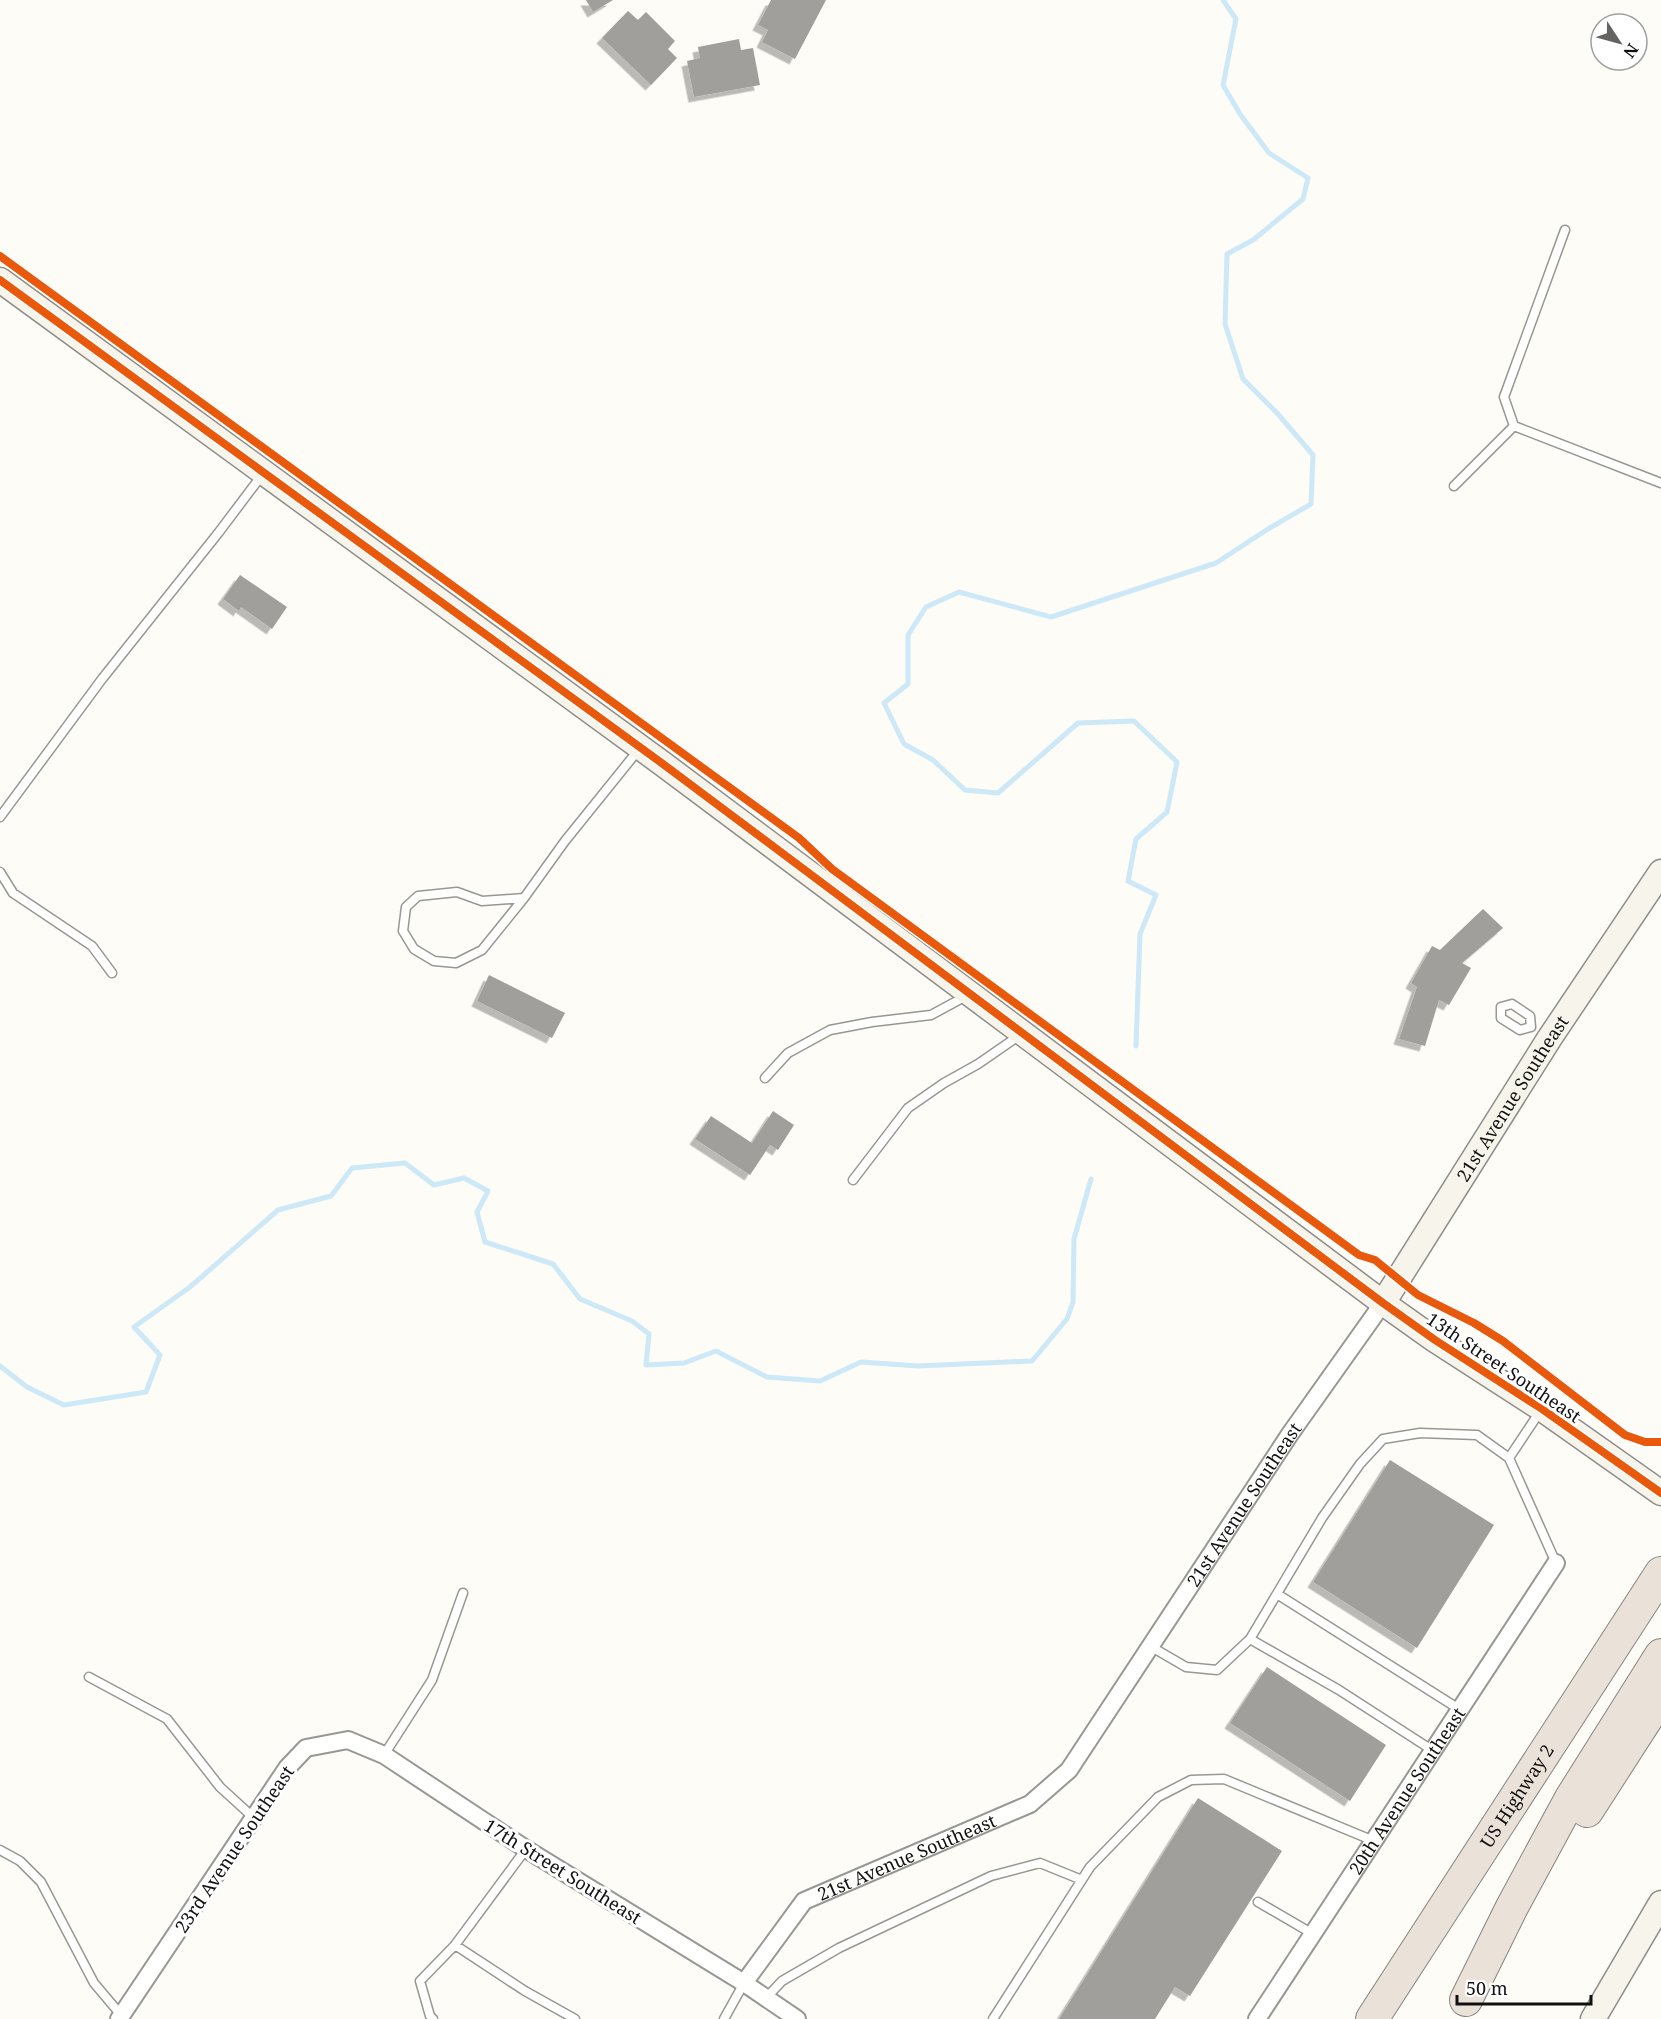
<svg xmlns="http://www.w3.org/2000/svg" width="1661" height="2019" viewBox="0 0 1661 2019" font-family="'Noto Serif',serif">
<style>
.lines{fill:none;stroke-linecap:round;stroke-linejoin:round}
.stream{stroke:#cde8f7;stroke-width:5}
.building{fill:#a19f9c;filter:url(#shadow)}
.lane-casing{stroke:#979795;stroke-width:11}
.street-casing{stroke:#979795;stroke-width:20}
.secondary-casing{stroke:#8e8d8b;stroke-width:27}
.highway-casing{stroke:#858482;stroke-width:34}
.lane{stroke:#fffffe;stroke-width:8}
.street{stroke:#fffffe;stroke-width:16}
.secondary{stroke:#f6f4eb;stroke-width:24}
.highway{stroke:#eae1d8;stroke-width:32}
.cycleway-casing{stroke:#fff;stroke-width:11}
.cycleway{stroke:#e8590c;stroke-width:8}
.labels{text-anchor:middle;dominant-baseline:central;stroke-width:6;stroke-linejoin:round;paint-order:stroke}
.street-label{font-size:18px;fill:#111;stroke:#fff}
</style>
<defs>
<filter id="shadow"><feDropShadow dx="-5.5" dy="5.5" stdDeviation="0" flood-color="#0004"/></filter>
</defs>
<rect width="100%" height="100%" fill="#fdfcf7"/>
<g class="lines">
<path class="stream" d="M 1136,1046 L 1140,934 L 1156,895 L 1128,881 L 1136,839 L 1167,812 L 1177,762 L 1134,721 L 1078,723 L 998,793 L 965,790 L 933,760 L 904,744 L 884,703 L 908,684 L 908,635 L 926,607 L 959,592 L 1051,617 L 1216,563 L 1268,529 L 1311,504 L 1313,455 L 1277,413 L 1243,379 L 1225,324 L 1227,254 L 1253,240 L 1303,199 L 1308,178 L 1269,153 L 1240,114 L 1223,85 L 1236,19 L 1223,0
M 0,1366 L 27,1387 L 64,1405 L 146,1392 L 160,1355 L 134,1327 L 190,1287 L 278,1210 L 331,1196 L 352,1168 L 405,1163 L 434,1185 L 464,1178 L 488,1191 L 477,1212 L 485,1242 L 553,1264 L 580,1299 L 632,1321 L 649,1334 L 646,1365 L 684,1363 L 716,1351 L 767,1377 L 820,1381 L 861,1362 L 918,1366 L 1032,1361 L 1067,1319 L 1073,1302 L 1074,1239 L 1091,1179"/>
</g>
<path class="building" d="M 586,0 L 613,0 L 593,12 Z
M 771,0 L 826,0 L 795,59 L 762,42 L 768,30 L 758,25 Z
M 628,11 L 638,20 L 646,12 L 675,41 L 668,49 L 677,58 L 651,85 L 602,38 Z
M 739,39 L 741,50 L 753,48 L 760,85 L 694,97 L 687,61 L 700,58 L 698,47 Z
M 240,575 L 287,607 L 272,629 L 241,607 L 239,611 L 223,599 Z
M 1483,909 L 1503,928 L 1462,963 L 1471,968 L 1449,1005 L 1439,1000 L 1425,1046 L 1399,1039 L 1417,987 L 1411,983 L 1432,946 L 1440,950 Z
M 489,975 L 565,1013 L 552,1038 L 477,1001 Z
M 773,1111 L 794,1125 L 778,1150 L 770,1145 L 750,1175 L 695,1139 L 711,1116 L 752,1143 Z
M 1390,1460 L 1494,1525 L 1417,1648 L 1313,1582 Z
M 1267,1667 L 1386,1745 L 1350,1801 L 1230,1723 Z
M 1198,1798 L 1282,1851 L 1190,1996 L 1175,1987 L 1155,2019 L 1059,2019 Z"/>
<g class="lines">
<g class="lane-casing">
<path id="lane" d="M 1565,230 L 1504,397 L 1514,426 L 1661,483
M 1454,486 L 1514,426
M 0,817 L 102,679 L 219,532 L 262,475
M 0,872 L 13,893 L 92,946 L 112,973
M 457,892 L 482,901 L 524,898 L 482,950 L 456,963 L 434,961 L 414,949 L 403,931 L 406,907 L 418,896 Z
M 524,898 L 565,841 L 640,748
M 1512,1004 L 1530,1016 L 1531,1027 L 1520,1030 L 1501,1018 L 1501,1007 Z
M 765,1078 L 788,1053 L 830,1030 L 872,1022 L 931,1015 L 968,995
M 853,1180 L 908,1108 L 944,1083 L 978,1064 L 1020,1035
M 1509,1458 L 1556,1563
M 1277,1594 L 1459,1709
M 1150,1646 L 1186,1667 L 1217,1670 L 1250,1639
M 89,1677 L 167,1719 L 220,1787 L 254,1818
M 1432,1750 L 1339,1690 L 1250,1639 L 1322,1518 L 1360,1464 L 1383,1439 L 1420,1433 L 1477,1435 L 1509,1458 L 1541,1410
M 384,1755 L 432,1680 L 463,1593
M 0,1850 L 20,1861 L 41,1882 L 94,1983 L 121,2015
M 1258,1902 L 1313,1934
M 455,1945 L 526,1849
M 766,1998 L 782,1981 L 839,1948 L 991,1876 L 1040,1863 L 1082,1880
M 433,2019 L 430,2016 L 420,1981 L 455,1945 L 525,1991 L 575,2019
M 724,2019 L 744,1983
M 993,2019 L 1090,1867 L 1158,1797 L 1191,1780 L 1224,1779 L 1374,1841"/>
</g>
<g class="street-casing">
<g id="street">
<path id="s1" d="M 744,1983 L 804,1901 L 1030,1804 L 1069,1770 L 1290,1434 L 1383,1303"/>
<path d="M 119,2019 L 287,1768 L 306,1748 L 348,1740 L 384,1755 L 526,1849 L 744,1983 L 797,2019"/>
<path id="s2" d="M 1257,2019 L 1556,1563"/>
</g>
</g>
<g class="secondary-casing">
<g id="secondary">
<path d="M 0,280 L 663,764 L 1383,1303 L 1435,1340 L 1542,1409 L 1661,1493"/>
<path id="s3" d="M 1383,1303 L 1549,1039 L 1661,872"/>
<path d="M 1593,2019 L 1661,1903"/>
</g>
</g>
<g class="highway-casing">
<g id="highway">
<path d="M 1587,1811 L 1661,1696"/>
<path d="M 1466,2000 L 1512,1907 L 1571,1798 L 1661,1655"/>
<path id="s4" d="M 1372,2019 L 1661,1573"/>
</g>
</g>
<use href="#lane" class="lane"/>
<use href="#street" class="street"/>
<use href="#secondary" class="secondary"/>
<use href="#highway" class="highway"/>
<g class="cycleway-casing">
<path id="cycleway" d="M 0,256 L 799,838 L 832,869 L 1359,1255 L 1375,1260 L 1418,1295 L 1474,1323 L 1503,1341 L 1625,1435 L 1645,1442 L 1661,1442
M 0,280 L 663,764 L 1383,1303 L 1435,1340 L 1542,1409 L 1661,1493"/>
</g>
<use href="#cycleway" class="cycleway"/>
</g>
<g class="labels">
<g class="street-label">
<text stroke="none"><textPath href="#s3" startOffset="242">21st Avenue Southeast</textPath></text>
<text transform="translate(1504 1367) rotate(34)">13th Street Southeast</text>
<text stroke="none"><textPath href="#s1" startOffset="717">21st Avenue Southeast</textPath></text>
<text stroke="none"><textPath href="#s2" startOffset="273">20th Avenue Southeast</textPath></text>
<text stroke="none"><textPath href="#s4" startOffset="266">US Highway 2</textPath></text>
<text transform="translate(234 1849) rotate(-56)">23rd Avenue Southeast</text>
<text stroke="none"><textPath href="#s1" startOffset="213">21st Avenue Southeast</textPath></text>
<text transform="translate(563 1871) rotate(32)">17th Street Southeast</text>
</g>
</g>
<g transform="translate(1619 42) rotate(126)"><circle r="28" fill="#ffffff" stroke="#a0a0a0" stroke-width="1.5"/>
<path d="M0-4.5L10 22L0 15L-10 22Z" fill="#646362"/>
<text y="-9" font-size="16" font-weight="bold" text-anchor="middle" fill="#111111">N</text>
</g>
<path d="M1457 1995v9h134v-9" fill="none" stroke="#111111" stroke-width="3"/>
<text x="1466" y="1995" font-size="18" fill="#111111" stroke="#ffffff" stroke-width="4.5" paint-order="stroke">50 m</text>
</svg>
